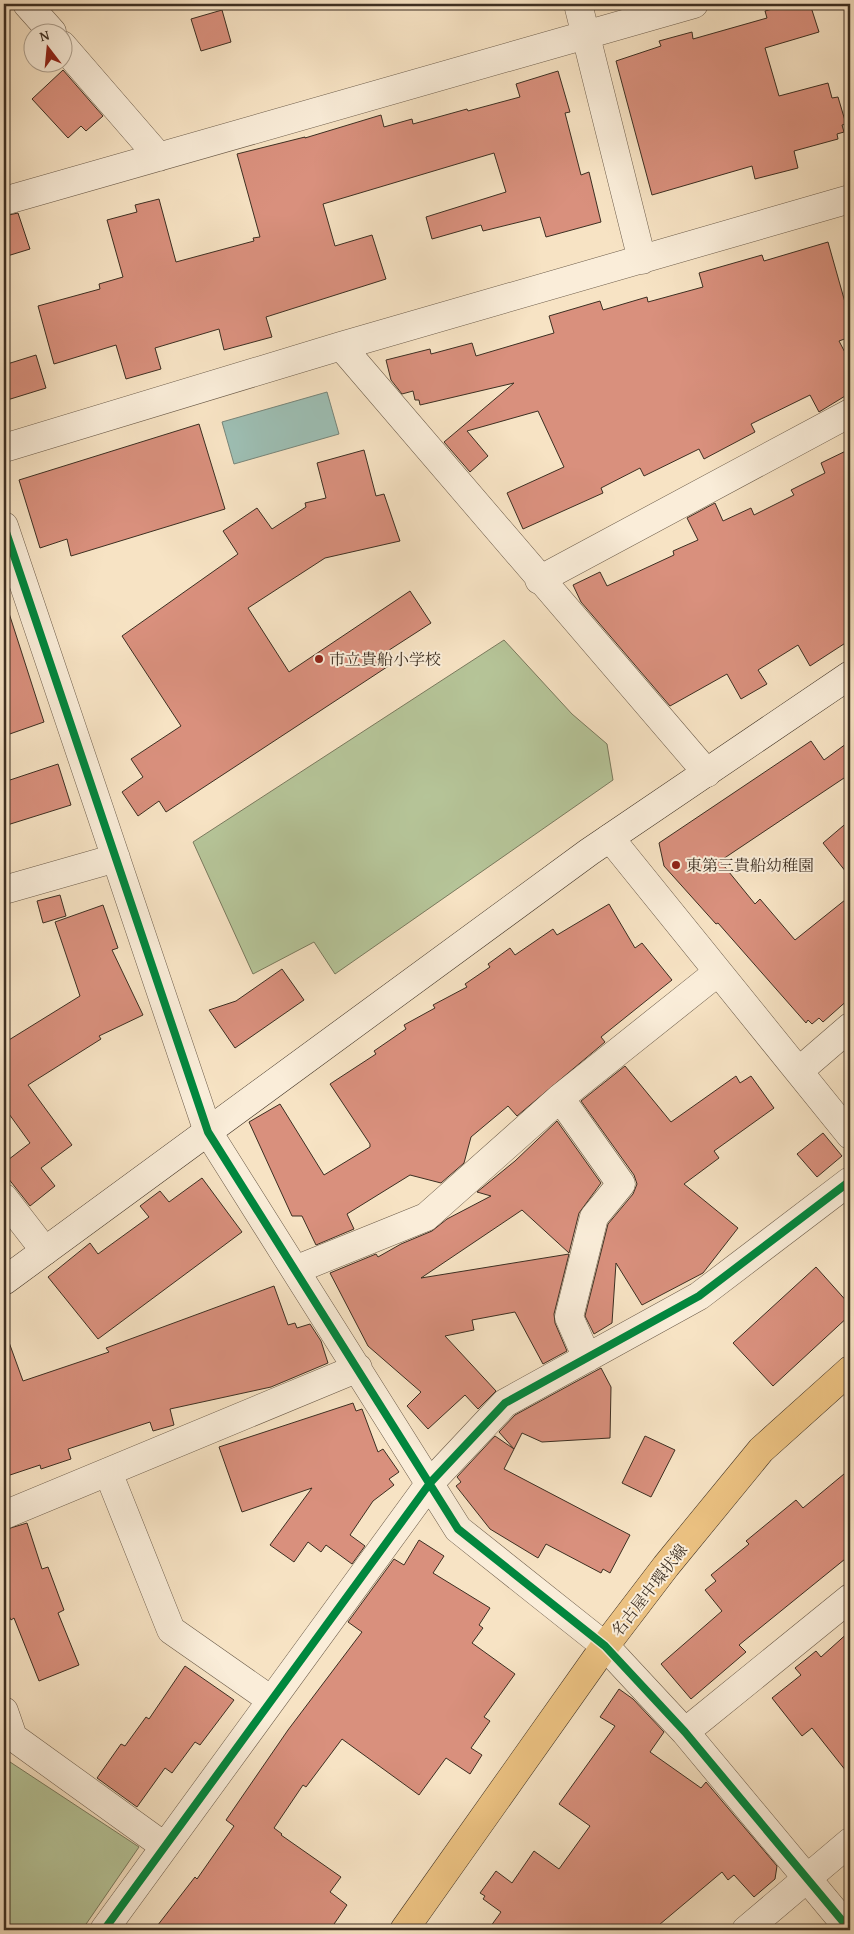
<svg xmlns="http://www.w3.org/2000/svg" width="854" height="1934" viewBox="0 0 854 1934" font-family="'Gentium Book Plus','Noto Serif JP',serif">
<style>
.green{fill:#b6c599;stroke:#7a7a5e}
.water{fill:#9dbeb3;stroke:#778579}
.building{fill:#d9907d;stroke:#3d2f22}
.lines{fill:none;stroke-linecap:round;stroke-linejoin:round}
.street-casing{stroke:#6c5c4a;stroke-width:29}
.secondary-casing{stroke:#3d2f22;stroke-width:29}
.primary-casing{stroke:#3d2f22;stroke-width:29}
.street{stroke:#faedd9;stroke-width:28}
.secondary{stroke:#faedd9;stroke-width:28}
.primary{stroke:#ecc282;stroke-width:28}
.cycleway-casing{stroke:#faedd9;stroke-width:11}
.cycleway{stroke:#00873e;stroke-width:8}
.poi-dot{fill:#8f2418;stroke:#faedd9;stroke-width:2}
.labels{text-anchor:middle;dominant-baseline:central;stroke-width:4;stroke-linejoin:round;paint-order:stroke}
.poi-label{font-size:16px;fill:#3d2f22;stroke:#faedd9;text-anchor:start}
.street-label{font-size:16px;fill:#3d2f22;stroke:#faedd9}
</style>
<rect width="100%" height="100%" fill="#f7e3c4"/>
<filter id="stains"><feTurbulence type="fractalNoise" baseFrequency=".004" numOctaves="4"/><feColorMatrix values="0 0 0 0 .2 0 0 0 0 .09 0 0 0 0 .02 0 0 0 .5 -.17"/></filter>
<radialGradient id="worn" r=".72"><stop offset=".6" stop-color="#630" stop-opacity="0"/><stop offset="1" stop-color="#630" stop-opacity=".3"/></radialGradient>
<path class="green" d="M 504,640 L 572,714 L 607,744 L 613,780 L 335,974 L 314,942 L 253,974 L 193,842 Z
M 4,1758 L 139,1847 L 82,1930 L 4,1930 Z"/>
<path class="water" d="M 327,392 L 339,434 L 234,464 L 222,422 Z"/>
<path class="building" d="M 791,4 L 810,4 L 819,32 L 765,48 L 779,96 L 828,83 L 832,98 L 838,97 L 846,124 L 842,125 L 844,132 L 837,134 L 838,139 L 794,151 L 798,168 L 755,179 L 752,166 L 652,195 L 616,61 L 661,46 L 659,41 L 692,32 L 693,39 L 767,18 L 765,11 Z
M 222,10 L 231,42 L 201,51 L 191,19 Z
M 63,70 L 103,116 L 86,131 L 81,126 L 68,138 L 32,99 Z
M 558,71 L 570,112 L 565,113 L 581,175 L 589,172 L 601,222 L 546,237 L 540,217 L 483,231 L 481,225 L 432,239 L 426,217 L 506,192 L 494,153 L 323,204 L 335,246 L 372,235 L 386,279 L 266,317 L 272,337 L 224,350 L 219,329 L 155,348 L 161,369 L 126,379 L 116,345 L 54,364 L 38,306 L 100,289 L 99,284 L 123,277 L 107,220 L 137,212 L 135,205 L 159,199 L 176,262 L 254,241 L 253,238 L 260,237 L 237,154 L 305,137 L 305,138 L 381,115 L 384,127 L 412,119 L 413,124 L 467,109 L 468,111 L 520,97 L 516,84 Z
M 18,213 L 30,249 L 4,257 L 4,216 Z
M 828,242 L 850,320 L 850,337 L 839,341 L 850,362 L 850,393 L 819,412 L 810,395 L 751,424 L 755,432 L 704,459 L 699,449 L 644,476 L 640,468 L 601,488 L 603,493 L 523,529 L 507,493 L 564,467 L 538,411 L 467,431 L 488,456 L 470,472 L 444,442 L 514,383 L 420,405 L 419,400 L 415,400 L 413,391 L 402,394 L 391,380 L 386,360 L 430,349 L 431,354 L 472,343 L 476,356 L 554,333 L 549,316 L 600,301 L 603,310 L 647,297 L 648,302 L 703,287 L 699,273 L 762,255 L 764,261 Z
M 36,355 L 46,388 L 4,401 L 4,365 Z
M 199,424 L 225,509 L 71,556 L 67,539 L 40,548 L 19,480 Z
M 850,449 L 850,640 L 810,666 L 798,645 L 758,670 L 767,684 L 741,699 L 727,674 L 670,706 L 581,602 L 573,585 L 600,572 L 607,586 L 674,555 L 673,551 L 698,540 L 687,518 L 715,503 L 723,521 L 751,508 L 754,515 L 794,495 L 791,490 L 825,473 L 821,463 Z
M 364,450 L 376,496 L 384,494 L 400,541 L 325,558 L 248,608 L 289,672 L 410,591 L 431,623 L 383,654 L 390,665 L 166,812 L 159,801 L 138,816 L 122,792 L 143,777 L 131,759 L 181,726 L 122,636 L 238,554 L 223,531 L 257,508 L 272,529 L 306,507 L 305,503 L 326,498 L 317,463 Z
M 4,610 L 8,610 L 44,722 L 4,736 Z
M 811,741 L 824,760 L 850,741 L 850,774 L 720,861 L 755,904 L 760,899 L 795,940 L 850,896 L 850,998 L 823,1022 L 819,1018 L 812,1024 L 808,1020 L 806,1023 L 718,923 L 716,924 L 664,866 L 659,843 Z
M 58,764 L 71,805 L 4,826 L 4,782 Z
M 850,820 L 850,877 L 823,843 Z
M 60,895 L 66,916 L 43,923 L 37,901 Z
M 609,904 L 635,948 L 642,943 L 672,980 L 601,1037 L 605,1042 L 517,1116 L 508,1106 L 471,1137 L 464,1163 L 441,1183 L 410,1175 L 347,1214 L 354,1229 L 316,1245 L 302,1216 L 292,1216 L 249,1122 L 280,1104 L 324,1175 L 370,1147 L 370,1144 L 330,1084 L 376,1054 L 374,1051 L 406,1029 L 404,1025 L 435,1008 L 433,1005 L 467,987 L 465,984 L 490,967 L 488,964 L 510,948 L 515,955 L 553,929 L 557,935 Z
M 103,905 L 118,948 L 112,950 L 143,1015 L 99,1036 L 101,1039 L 28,1085 L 72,1145 L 41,1168 L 55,1186 L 30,1206 L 4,1173 L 4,1163 L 30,1143 L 4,1107 L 4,1043 L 80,996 L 55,922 Z
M 282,969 L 304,1000 L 235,1048 L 209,1010 L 236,1001 Z
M 625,1066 L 671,1122 L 736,1076 L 740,1083 L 751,1076 L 774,1108 L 714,1151 L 719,1158 L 684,1184 L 738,1228 L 703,1273 L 642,1305 L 616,1263 L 612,1323 L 594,1334 L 585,1316 L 608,1224 L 633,1194 L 637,1184 L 634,1175 L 581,1101 Z
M 557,1121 L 601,1183 L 579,1213 L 569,1253 L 522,1210 L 421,1278 L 569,1254 L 554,1314 L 555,1323 L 567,1351 L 543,1364 L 515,1312 L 472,1320 L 474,1330 L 445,1336 L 496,1391 L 478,1409 L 465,1395 L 428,1429 L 407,1406 L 421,1392 L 368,1346 L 330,1273 L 376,1254 L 378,1257 L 401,1244 L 432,1231 L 447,1219 L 491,1196 L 477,1192 L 515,1161 Z
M 823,1133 L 842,1156 L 817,1177 L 797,1154 Z
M 202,1178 L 242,1232 L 98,1339 L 48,1277 L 90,1243 L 98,1254 L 149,1217 L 140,1206 L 160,1191 L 169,1202 Z
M 816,1267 L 850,1305 L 850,1315 L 773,1386 L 733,1343 Z
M 274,1286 L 288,1325 L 295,1323 L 297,1328 L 310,1324 L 321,1341 L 328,1363 L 271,1387 L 170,1409 L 174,1425 L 153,1431 L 150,1422 L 68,1449 L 71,1459 L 41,1469 L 40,1465 L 4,1477 L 4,1335 L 6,1334 L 23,1381 L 109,1352 L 106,1348 Z
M 601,1368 L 611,1387 L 610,1438 L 542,1442 L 522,1433 L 514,1449 L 499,1432 L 515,1415 Z
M 353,1403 L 356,1411 L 362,1409 L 378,1452 L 383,1449 L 399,1472 L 389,1479 L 394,1485 L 373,1501 L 350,1535 L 365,1546 L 352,1564 L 326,1545 L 321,1552 L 308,1542 L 294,1562 L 270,1545 L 312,1488 L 242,1512 L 219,1447 Z
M 495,1436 L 514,1449 L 504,1469 L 630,1535 L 610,1573 L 603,1569 L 601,1573 L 546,1544 L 538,1558 L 490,1529 L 456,1486 L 461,1482 L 457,1477 Z
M 645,1436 L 675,1450 L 651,1497 L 622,1483 Z
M 850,1469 L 850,1555 L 739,1645 L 746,1652 L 691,1699 L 661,1664 L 722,1611 L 705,1590 L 716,1581 L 711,1575 L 749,1544 L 746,1541 L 796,1500 L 803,1508 Z
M 27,1523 L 42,1569 L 48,1567 L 64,1610 L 58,1613 L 79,1665 L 39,1681 L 14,1618 L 11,1620 L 9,1616 L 4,1618 L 4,1530 Z
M 419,1540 L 444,1556 L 433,1573 L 490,1608 L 479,1625 L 483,1628 L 472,1643 L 515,1674 L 484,1717 L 490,1721 L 471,1748 L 482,1755 L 470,1774 L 446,1758 L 419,1795 L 342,1739 L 306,1787 L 303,1785 L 274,1828 L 282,1834 L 281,1835 L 341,1877 L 330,1892 L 347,1905 L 330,1930 L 154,1930 L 195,1877 L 197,1879 L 234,1826 L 226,1820 L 288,1730 L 362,1632 L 348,1622 L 394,1559 L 404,1565 Z
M 850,1631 L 850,1776 L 812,1728 L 802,1736 L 772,1698 L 801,1675 L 795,1668 L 816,1651 L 821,1657 Z
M 185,1666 L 234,1700 L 200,1745 L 195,1742 L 172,1773 L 165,1768 L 137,1807 L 97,1778 L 121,1744 L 125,1746 L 146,1717 L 149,1719 Z
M 619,1689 L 633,1699 L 664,1732 L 650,1752 L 701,1788 L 706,1782 L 777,1866 L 775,1879 L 754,1897 L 734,1875 L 728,1880 L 722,1872 L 653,1930 L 488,1930 L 501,1912 L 483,1899 L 485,1896 L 480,1893 L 496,1871 L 512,1883 L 534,1851 L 559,1869 L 590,1826 L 559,1804 L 615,1726 L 600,1717 Z"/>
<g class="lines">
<g class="street-casing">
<path id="street" d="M 27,4 L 52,32
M 578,4 L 642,260
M 62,45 L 159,157
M 4,201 L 694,4
M 341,346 L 707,773
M 4,448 L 341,346 L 850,199
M 4,526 L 208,1132 L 458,1529 L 605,1646 L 685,1732 L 850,1930
M 539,580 L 850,413
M 610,838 L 850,1135
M 4,890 L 116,858
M 799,1071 L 850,1027
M 560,1098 L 621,1184 L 594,1217 L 569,1317 L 587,1358
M 4,1198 L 45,1251
M 295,1270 L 426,1217 L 560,1098 L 718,972
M 108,1472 L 171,1630 L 271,1700
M 4,1515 L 358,1368
M 4,1711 L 13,1737 L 164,1846
M 685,1732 L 850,1598
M 104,1930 L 430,1483 L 505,1403 L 699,1296 L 850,1181
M 746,1930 L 850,1842"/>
</g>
<g class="secondary-casing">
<path id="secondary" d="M 4,1281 L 589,852 L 850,675"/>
</g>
<g class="primary-casing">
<path id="primary" d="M 404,1930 L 605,1646 L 666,1566 L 761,1450 L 850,1370"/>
</g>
<use href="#street" class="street"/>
<use href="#secondary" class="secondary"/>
<use href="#primary" class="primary"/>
<g class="cycleway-casing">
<path id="cycleway" d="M 4,526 L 208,1132 L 458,1529 L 605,1646 L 685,1732 L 850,1930
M 104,1930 L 430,1483 L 505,1403 L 699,1296 L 850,1181"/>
</g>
<use href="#cycleway" class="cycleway"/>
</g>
<g class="poi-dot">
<circle cx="319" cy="659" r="5"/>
<circle cx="676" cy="865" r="5"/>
</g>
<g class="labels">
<g class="poi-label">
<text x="329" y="659">市立貴船小学校</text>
<text x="686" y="865">東第三貴船幼稚園</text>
</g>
<g class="street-label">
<text transform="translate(649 1590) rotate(-52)">名古屋中環状線</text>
</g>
</g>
<rect width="854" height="1934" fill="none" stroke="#f7e3c4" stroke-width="20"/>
<rect x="5" y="5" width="844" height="1924" fill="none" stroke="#3d2f22" stroke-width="2.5"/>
<rect x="10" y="10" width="834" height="1914" fill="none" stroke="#3d2f22"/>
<g transform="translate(48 48) rotate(344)"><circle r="24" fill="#faedd9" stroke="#aea190"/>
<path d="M0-4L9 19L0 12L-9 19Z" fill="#8f2418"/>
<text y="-8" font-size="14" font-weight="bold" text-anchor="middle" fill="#3d2f22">N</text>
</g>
<rect width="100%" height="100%" filter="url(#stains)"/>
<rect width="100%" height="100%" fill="url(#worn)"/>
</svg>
